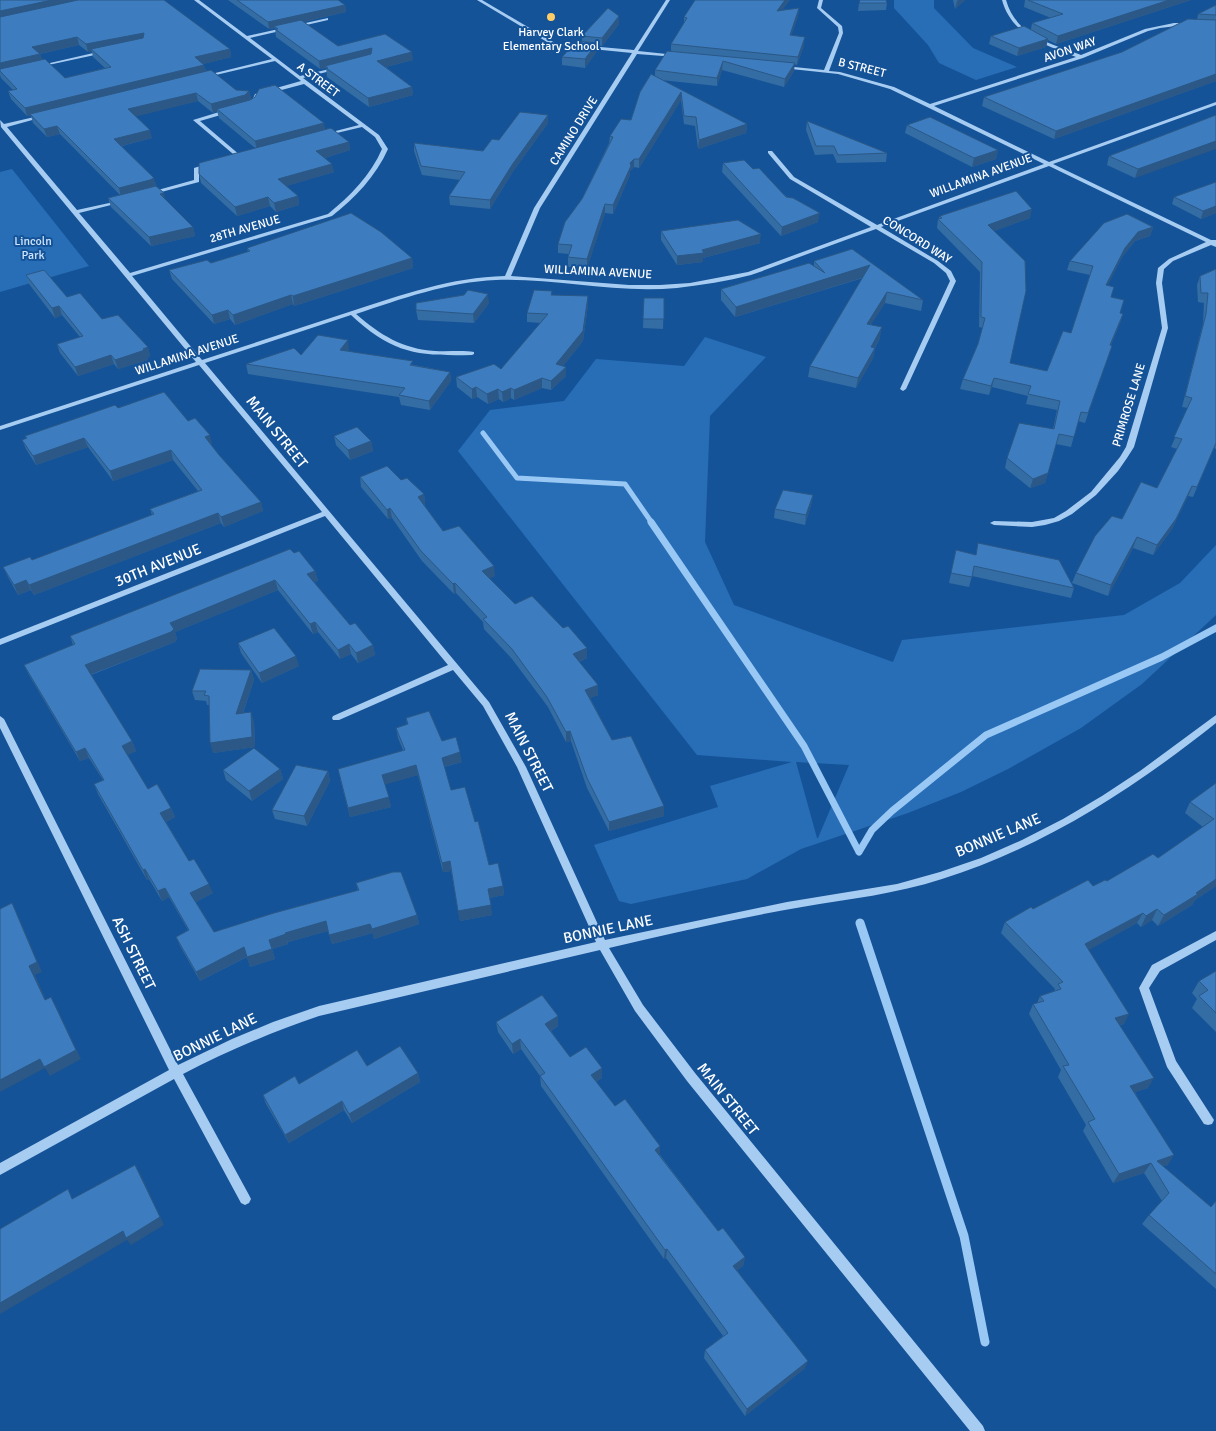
<svg xmlns="http://www.w3.org/2000/svg" width="1216" height="1431" viewBox="0 0 1216 1431" font-family="Signika,sans-serif">
<style>
.green{fill:#286eb6;fill-rule:evenodd}
.lines{fill:none;stroke-linecap:round;stroke-linejoin:round}
.stream-far2{stroke:#99c8f5;stroke-width:5}
.stream-far1{stroke:#99c8f5;stroke-width:7}
.stream{stroke:#99c8f5;stroke-width:9}
.minor{fill:#a7ccf2;fill-rule:evenodd}
.wall{fill:#346ca4;fill-rule:evenodd}
.shaded-wall{fill:#2b5886}
.building{fill:#3d7dbf;stroke:#2b5886}
.poi-dot{fill:#ffcd68;stroke:#155398;stroke-width:2}
.labels{text-anchor:middle;dominant-baseline:central;stroke-width:4;stroke-linejoin:round;paint-order:stroke}
.far-poi-label{font-size:12px;fill:#fff;stroke:#155398}
.far-street-label{font-size:12px;fill:#fff;stroke:#155398}
.far-park-label{font-size:12px;fill:#cfe5fd;stroke:#155398}
.street-label{font-size:15px;fill:#fff;stroke:#155398}
</style>
<rect width="100%" height="100%" fill="#155398"/>
<path class="green" d="M 894,0 L 934,0 L 934,8 L 973,48 L 1017,67 L 976,80 L 939,63 L 928,45 L 894,8 Z
M 12,169 L 89,266 L 0,292 L 0,172 Z
M 705,337 L 766,357 L 710,416 L 705,542 L 734,605 L 893,662 L 902,640 L 1124,615 L 1180,583 L 1216,545 L 1216,615 L 1142,684 L 1081,728 L 1008,769 L 961,792 L 908,813 L 801,849 L 747,879 L 631,904 L 619,901 L 594,845 L 718,807 L 710,786 L 792,762 L 697,755 L 458,451 L 490,410 L 564,401 L 596,359 L 684,366 ZM 796,762 L 849,765 L 818,838 L 817,838 Z"/>
<g class="lines">
<path class="stream-far2" d="M 483,433 L 517,478 L 625,484 L 652,523"/>
<path class="stream-far1" d="M 651,522 L 804,746 L 859,852
M 859,852 L 872,830 L 892,811 L 986,735 L 1162,657 L 1216,628"/>
<path class="stream" d="M 860,923 L 964,1236 L 985,1342"/>
<path class="minor" d="M 194,0 L 199,0 L 247,36 L 328,18 L 328,20 L 250,38 L 300,76 L 338,67 L 338,69 L 303,78 L 379,135 L 388,149 C 376,176 355,198 332,216 L 132,276 L 202,360 C 252,344 302,327 352,311 C 401,295 452,277 505,276 L 534,208 L 632,53 L 552,45 L 477,0 L 482,0 L 555,43 L 634,50 L 666,0 L 670,0 L 638,51 L 676,55 L 678,56 L 676,57 L 637,54 L 540,208 L 511,276 L 629,285 L 660,285 L 690,283 L 748,272 L 871,227 L 790,179 L 768,153 L 768,151 L 772,151 L 794,177 L 877,225 L 1044,164 L 890,89 L 838,74 L 782,68 L 782,66 L 784,66 L 824,70 L 839,33 L 838,27 L 817,8 L 819,0 L 823,0 L 821,8 L 842,26 L 843,33 L 829,71 L 840,72 L 894,87 L 930,104 L 1076,57 C 1045,44 1012,36 1002,0 L 1006,0 C 1016,36 1050,43 1081,55 L 1145,29 L 1174,23 L 1191,23 L 1193,24 L 1160,28 L 1148,31 L 1083,58 L 934,106 L 1049,162 L 1216,102 L 1216,105 L 1053,164 L 1211,240 L 1216,240 L 1216,247 L 1211,245 L 1173,261 L 1164,269 L 1162,283 L 1168,328 L 1134,447 L 1127,458 L 1118,471 L 1096,495 L 1072,514 L 1059,521 L 1045,525 L 1032,527 L 994,525 L 990,523 L 994,521 L 1032,522 L 1054,518 L 1066,511 L 1091,492 L 1120,457 L 1126,447 L 1162,328 L 1156,283 L 1158,268 L 1169,259 L 1206,242 L 1049,166 L 881,227 L 938,261 L 951,271 L 956,281 L 906,389 L 903,391 L 900,389 L 950,281 L 946,273 L 934,263 L 876,229 C 848,239 821,249 794,259 C 780,264 766,270 751,275 C 727,281 702,285 677,288 C 616,294 556,278 496,280 C 448,282 401,299 356,314 C 380,335 403,349 435,351 C 448,352 462,350 474,352 L 474,354 L 472,355 C 417,356 393,354 351,315 L 205,363 L 489,702 L 526,767 L 605,940 L 787,902 L 897,884 L 940,872 L 981,858 L 1022,840 L 1063,819 L 1102,796 L 1140,771 L 1216,715 L 1216,723 C 1133,789 1044,847 942,879 C 896,894 849,899 802,907 C 737,918 673,933 609,948 L 643,1005 L 695,1073 L 983,1426 L 985,1431 L 970,1431 L 687,1081 L 635,1011 L 600,950 L 319,1016 C 272,1032 227,1051 183,1074 L 249,1195 L 251,1199 L 249,1203 L 245,1205 L 241,1203 L 174,1079 L 0,1175 L 0,1163 L 169,1070 L 0,728 L 0,716 L 4,719 L 178,1065 L 232,1039 L 273,1022 L 319,1006 L 596,942 L 517,767 L 483,706 L 453,670 L 339,720 L 333,720 L 332,718 L 333,716 L 448,665 L 325,516 L 0,645 L 0,639 L 322,512 L 199,365 L 0,430 L 0,426 L 196,362 L 1,127 L 0,120 L 4,124 L 43,115 L 43,117 L 7,127 L 77,210 L 123,200 L 123,202 L 79,213 L 130,273 L 328,214 C 350,196 371,175 382,149 L 375,137 L 362,127 L 324,136 L 324,134 L 359,125 L 304,84 L 259,96 L 255,105 L 247,107 L 246,106 L 251,103 L 255,94 L 301,81 L 275,61 L 203,78 L 203,76 L 272,59 Z
M 102,51 L 104,52 L 104,53 L 39,67 L 37,66 Z
M 229,109 L 232,111 L 231,112 L 200,121 L 241,156 L 241,158 L 239,159 L 193,120 Z
M 210,163 L 212,164 L 212,166 L 199,170 L 199,182 L 150,195 L 147,193 L 194,180 L 194,168 Z
M 1216,931 L 1216,940 L 1160,971 L 1149,988 L 1176,1061 L 1214,1120 L 1212,1124 L 1208,1125 L 1204,1124 L 1167,1067 L 1139,988 L 1152,965 Z"/>
</g>
<path class="wall" d="M 0,0 L 230,49 L 231,57 L 203,64 L 206,71 L 236,90 L 249,91 L 251,99 L 249,101 L 325,130 L 349,142 L 350,150 L 325,158 L 334,172 L 286,186 L 298,196 L 299,205 L 276,212 L 270,206 L 237,216 L 201,183 L 199,174 L 255,148 L 219,118 L 217,111 L 213,113 L 198,101 L 135,116 L 152,138 L 122,146 L 157,187 L 165,199 L 193,227 L 195,236 L 151,246 L 111,207 L 108,198 L 120,195 L 60,134 L 47,137 L 33,123 L 31,116 L 27,116 L 11,99 L 8,91 L 13,90 L 1,78 L 0,75 ZM 79,45 L 88,52 L 92,52 L 93,57 L 105,68 L 65,78 L 42,60 L 40,54 Z
M 228,0 L 338,0 L 345,5 L 346,12 L 303,22 L 338,46 L 413,60 L 386,67 L 412,87 L 413,95 L 369,107 L 327,77 L 326,68 L 320,69 L 276,37 L 275,28 L 269,29 Z
M 790,0 L 782,10 L 799,8 L 798,16 L 791,35 L 804,45 L 797,65 L 794,64 L 794,71 L 784,87 L 722,70 L 717,86 L 661,80 L 747,124 L 746,133 L 698,149 L 695,126 L 684,124 L 681,100 L 639,168 L 634,167 L 630,171 L 630,175 L 613,214 L 605,213 L 587,268 L 568,267 L 568,257 L 569,254 L 558,253 L 558,244 L 582,199 L 609,143 L 610,136 L 631,120 L 655,76 L 655,70 L 671,51 L 671,44 L 684,24 L 684,17 Z
M 953,0 L 965,0 L 955,9 Z
M 1025,0 L 1191,0 L 1056,44 L 1048,40 L 1046,47 L 1017,56 L 989,44 L 991,36 L 1031,29 L 1032,23 L 1051,18 L 1024,7 Z
M 859,3 L 887,3 L 886,10 L 858,11 Z
M 1216,5 L 1216,81 L 1054,139 L 982,106 L 984,97 L 1122,52 L 1197,20 L 1198,14 Z
M 619,16 L 619,24 L 602,46 L 597,45 L 597,51 L 585,68 L 562,65 L 562,57 L 582,42 L 582,36 Z
M 1216,115 L 1135,178 L 1107,165 L 1109,156 Z
M 807,121 L 887,153 L 886,162 L 837,163 L 833,154 L 815,155 L 806,130 Z
M 548,123 L 512,173 L 490,209 L 450,205 L 449,196 L 460,180 L 422,175 L 414,151 L 414,143 L 483,151 L 499,140 Z
M 907,125 L 998,150 L 996,159 L 972,167 L 905,133 Z
M 723,163 L 753,169 L 818,222 L 781,236 L 722,172 Z
M 1216,182 L 1216,213 L 1201,219 L 1172,204 L 1174,197 Z
M 940,216 L 1030,218 L 994,231 L 1010,363 L 1047,371 L 1071,333 L 1090,275 L 1067,270 L 1070,261 L 1153,227 L 1150,236 L 1135,241 L 1122,257 L 1107,286 L 1111,297 L 1120,313 L 1123,314 L 1120,323 L 1111,345 L 1085,423 L 1078,421 L 1071,447 L 1056,444 L 1045,483 L 1030,488 L 1005,468 L 1007,458 L 1053,429 L 1057,410 L 1026,404 L 1028,396 L 992,387 L 989,395 L 960,389 L 963,379 L 978,344 L 983,328 L 979,327 L 980,272 L 937,228 L 938,219 L 939,218 Z
M 661,231 L 760,243 L 703,258 L 703,262 L 677,265 L 661,240 Z
M 247,248 L 412,258 L 413,268 L 294,306 L 293,304 L 235,325 L 230,319 L 214,324 L 172,279 L 169,270 L 211,263 L 248,252 Z
M 852,249 L 923,300 L 921,311 L 885,303 L 871,324 L 880,338 L 875,348 L 873,358 L 856,388 L 808,377 L 810,366 L 863,278 L 735,317 L 721,300 L 721,289 L 814,266 L 814,261 Z
M 1216,269 L 1216,449 L 1214,448 L 1193,497 L 1188,496 L 1172,529 L 1153,555 L 1133,548 L 1108,596 L 1072,583 L 1076,573 L 1122,519 L 1157,488 L 1177,449 L 1171,447 L 1188,408 L 1182,407 L 1203,323 L 1204,303 L 1198,302 L 1197,285 L 1200,276 Z
M 26,275 L 67,297 L 148,347 L 150,356 L 147,358 L 148,360 L 118,369 L 114,364 L 78,376 L 60,353 L 57,344 L 80,337 L 62,315 L 55,318 L 29,284 Z
M 552,291 L 552,295 L 588,305 L 583,341 L 563,366 L 566,367 L 566,376 L 551,390 L 542,388 L 514,400 L 511,398 L 503,402 L 499,399 L 488,404 L 477,397 L 472,399 L 457,387 L 456,377 L 501,369 L 541,323 L 527,322 L 527,313 Z
M 644,298 L 664,298 L 663,329 L 643,328 Z
M 489,303 L 474,323 L 418,320 L 416,310 Z
M 349,350 L 348,352 L 450,372 L 451,381 L 430,410 L 401,405 L 399,397 L 248,374 L 246,364 L 301,355 Z
M 118,408 L 188,421 L 212,445 L 211,445 L 219,455 L 261,502 L 263,511 L 224,527 L 221,523 L 34,595 L 31,590 L 18,595 L 8,577 L 3,567 L 32,560 L 152,515 L 150,509 L 198,491 L 173,460 L 113,481 L 88,447 L 36,465 L 26,449 L 22,440 L 26,438 L 25,436 Z
M 334,436 L 371,441 L 373,451 L 350,460 L 336,445 Z
M 360,477 L 401,480 L 424,494 L 425,504 L 424,505 L 443,531 L 495,576 L 489,578 L 515,604 L 587,658 L 579,662 L 598,685 L 598,695 L 590,698 L 612,740 L 664,816 L 609,831 L 587,788 L 571,741 L 566,742 L 548,707 L 512,659 L 484,629 L 483,622 L 456,593 L 454,594 L 422,561 L 392,518 L 388,519 L 361,487 Z
M 813,495 L 811,505 L 805,525 L 774,518 L 775,509 Z
M 956,550 L 1074,588 L 1071,598 L 972,576 L 969,587 L 949,583 Z
M 294,553 L 315,571 L 318,581 L 314,582 L 350,625 L 373,645 L 375,655 L 358,663 L 351,654 L 340,659 L 318,632 L 313,634 L 278,590 L 175,632 L 177,639 L 175,642 L 91,675 L 132,741 L 136,751 L 127,755 L 148,789 L 171,808 L 175,817 L 166,822 L 189,861 L 213,893 L 196,902 L 214,932 L 358,891 L 356,883 L 417,915 L 419,924 L 374,939 L 373,933 L 332,944 L 328,931 L 288,942 L 288,944 L 272,949 L 275,959 L 250,967 L 247,957 L 200,981 L 180,946 L 176,937 L 188,930 L 169,897 L 162,901 L 149,879 L 147,880 L 98,794 L 94,784 L 103,780 L 89,758 L 80,761 L 29,675 L 24,665 L 73,645 L 70,636 Z
M 238,643 L 299,666 L 262,683 L 241,653 Z
M 251,670 L 254,680 L 243,713 L 254,722 L 255,747 L 213,753 L 209,705 L 207,705 L 206,701 L 195,700 L 192,691 Z
M 406,718 L 442,741 L 462,762 L 444,767 L 451,790 L 475,822 L 489,865 L 503,886 L 504,895 L 489,898 L 492,915 L 460,921 L 451,871 L 443,872 L 418,775 L 385,784 L 391,807 L 350,817 L 340,779 L 403,750 L 398,738 L 396,728 L 407,725 Z
M 280,769 L 283,779 L 252,801 L 226,780 L 223,770 Z
M 328,771 L 330,781 L 307,826 L 275,819 L 272,810 Z
M 1216,783 L 1216,886 L 1195,900 L 1192,905 L 1158,926 L 1152,920 L 1141,927 L 1137,923 L 1088,950 L 1124,1024 L 1120,1025 L 1148,1088 L 1135,1092 L 1168,1165 L 1163,1166 L 1211,1207 L 1216,1201 L 1216,1289 L 1142,1224 L 1149,1215 L 1162,1201 L 1144,1173 L 1113,1183 L 1083,1131 L 1086,1125 L 1058,1077 L 1061,1070 L 1029,1014 L 1033,1004 L 1037,1003 L 1040,996 L 1054,991 L 1055,989 L 1001,933 L 1005,922 L 1033,909 L 1107,881 L 1158,858 L 1203,827 L 1185,813 L 1190,802 Z
M 1216,971 L 1216,1032 L 1192,1008 L 1197,999 L 1192,993 L 1199,981 Z
M 558,1016 L 558,1026 L 551,1031 L 570,1057 L 602,1068 L 602,1078 L 596,1082 L 615,1106 L 660,1155 L 718,1231 L 745,1257 L 743,1266 L 737,1270 L 805,1368 L 745,1416 L 704,1358 L 705,1350 L 723,1336 L 666,1258 L 664,1259 L 541,1086 L 540,1076 L 521,1049 L 513,1054 L 498,1032 L 496,1022 Z
M 367,1066 L 418,1073 L 420,1082 L 352,1123 L 344,1110 L 289,1143 L 266,1104 L 263,1095 Z"/>
<path class="shaded-wall" d="M 52,0 L 90,0 L 0,19 L 0,11 Z
M 785,0 L 790,0 L 776,18 L 777,11 Z
M 958,0 L 965,0 L 955,9 L 957,1 Z
M 1169,0 L 1191,0 L 1056,44 L 1058,36 Z
M 345,5 L 346,12 L 276,28 L 274,26 L 275,28 L 269,29 L 268,22 Z
M 799,8 L 798,16 L 789,43 L 790,35 Z
M 619,16 L 619,24 L 602,46 L 602,38 Z
M 144,33 L 146,41 L 91,49 L 92,52 L 88,52 L 86,44 Z
M 77,37 L 79,45 L 35,55 L 32,47 Z
M 805,37 L 804,45 L 797,65 L 798,57 Z
M 1048,39 L 1046,47 L 1017,56 L 1019,48 Z
M 597,43 L 597,51 L 585,68 L 585,59 Z
M 372,48 L 373,57 L 325,66 L 326,68 L 320,69 L 319,61 Z
M 230,49 L 231,57 L 196,66 L 195,57 Z
M 412,52 L 413,60 L 378,69 L 377,61 Z
M 40,54 L 43,63 L 0,71 L 0,63 Z
M 723,61 L 722,70 L 717,86 L 717,78 Z
M 795,63 L 794,71 L 784,87 L 785,79 Z
M 204,65 L 206,73 L 30,114 L 31,116 L 27,116 L 25,108 Z
M 1216,74 L 1216,81 L 1054,139 L 1056,131 Z
M 412,87 L 413,95 L 369,107 L 368,98 Z
M 249,91 L 251,99 L 246,103 L 217,109 L 217,111 L 213,113 L 211,104 Z
M 681,92 L 681,100 L 639,168 L 639,159 Z
M 196,93 L 198,101 L 130,118 L 128,109 Z
M 548,115 L 548,123 L 512,173 L 490,209 L 490,200 L 512,165 Z
M 324,123 L 326,132 L 257,150 L 255,141 Z
M 747,124 L 746,133 L 698,149 L 699,140 Z
M 57,126 L 60,134 L 47,137 L 44,129 Z
M 150,130 L 152,138 L 117,147 L 114,139 Z
M 1216,141 L 1216,149 L 1135,178 L 1138,169 Z
M 349,142 L 350,150 L 318,160 L 316,151 Z
M 998,150 L 996,159 L 972,167 L 974,158 Z
M 634,159 L 634,167 L 630,171 L 630,175 L 613,214 L 613,205 L 630,163 Z
M 332,164 L 334,172 L 280,188 L 278,179 Z
M 154,178 L 157,187 L 121,197 L 119,188 Z
M 164,193 L 166,202 L 160,194 Z
M 298,196 L 299,205 L 276,212 L 274,203 Z
M 268,197 L 270,206 L 237,216 L 235,207 Z
M 605,204 L 605,213 L 587,268 L 587,259 Z
M 1216,206 L 1216,213 L 1201,219 L 1203,211 Z
M 1032,209 L 1030,218 L 986,234 L 988,225 Z
M 820,213 L 818,222 L 781,236 L 782,227 Z
M 193,227 L 195,236 L 151,246 L 149,237 Z
M 1153,227 L 1150,236 L 1135,241 L 1122,257 L 1103,295 L 1106,285 L 1125,248 L 1138,232 Z
M 761,234 L 760,243 L 703,258 L 703,262 L 677,265 L 677,256 Z
M 412,258 L 413,268 L 294,306 L 293,296 Z
M 870,265 L 868,276 L 735,317 L 736,307 Z
M 887,292 L 885,303 L 865,334 L 867,324 Z
M 488,294 L 489,303 L 474,323 L 473,314 Z
M 291,295 L 293,304 L 235,325 L 233,315 Z
M 588,296 L 588,305 L 583,341 L 557,374 L 556,364 Z
M 59,306 L 62,315 L 55,318 L 52,308 Z
M 228,310 L 230,319 L 214,324 L 212,315 Z
M 1123,314 L 1120,323 L 1107,355 L 1110,345 Z
M 882,327 L 880,338 L 869,358 L 871,347 Z
M 348,340 L 349,350 L 341,360 L 340,350 Z
M 148,347 L 150,356 L 147,358 L 148,360 L 118,369 L 115,360 Z
M 875,348 L 873,358 L 856,388 L 858,378 Z
M 111,355 L 114,364 L 78,376 L 75,367 Z
M 566,367 L 566,376 L 551,390 L 551,381 Z
M 450,372 L 451,381 L 430,410 L 429,401 Z
M 542,378 L 542,388 L 514,400 L 514,390 Z
M 994,378 L 992,387 L 989,395 L 991,386 Z
M 476,387 L 477,397 L 472,399 L 472,389 Z
M 511,388 L 511,398 L 503,402 L 502,392 Z
M 498,389 L 499,399 L 488,404 L 487,394 Z
M 210,435 L 212,445 L 208,447 L 205,437 Z
M 84,438 L 88,447 L 36,465 L 33,456 Z
M 371,441 L 373,451 L 350,460 L 348,450 Z
M 171,450 L 173,460 L 113,481 L 110,471 Z
M 1048,473 L 1045,483 L 1030,488 L 1033,479 Z
M 1192,486 L 1188,496 L 1172,529 L 1153,555 L 1157,545 Z
M 424,494 L 425,504 L 419,507 L 418,497 Z
M 813,495 L 811,505 L 805,525 L 806,515 Z
M 261,502 L 263,511 L 224,527 L 221,517 Z
M 390,508 L 392,518 L 388,519 L 387,510 Z
M 218,513 L 221,523 L 34,595 L 29,585 Z
M 1137,537 L 1133,548 L 1108,596 L 1111,585 Z
M 494,566 L 495,576 L 483,581 L 482,571 Z
M 315,571 L 318,581 L 309,584 L 307,574 Z
M 26,580 L 31,590 L 18,595 L 14,585 Z
M 275,580 L 278,590 L 175,632 L 177,639 L 175,642 L 89,675 L 85,665 L 170,623 Z
M 455,583 L 456,593 L 454,594 L 453,584 Z
M 315,622 L 318,632 L 313,634 L 310,624 Z
M 349,644 L 351,654 L 340,659 L 338,650 Z
M 373,645 L 375,655 L 358,663 L 356,653 Z
M 587,648 L 587,658 L 573,664 L 573,654 Z
M 296,656 L 299,666 L 262,683 L 259,673 Z
M 251,670 L 254,680 L 239,724 L 236,714 Z
M 598,685 L 598,695 L 586,700 L 585,690 Z
M 251,712 L 254,722 L 255,747 L 213,753 L 210,743 Z
M 570,731 L 571,741 L 566,742 L 566,732 Z
M 132,741 L 136,751 L 126,756 L 122,746 Z
M 85,748 L 89,758 L 80,761 L 76,752 Z
M 460,752 L 462,762 L 443,767 L 442,758 Z
M 416,765 L 418,775 L 384,785 L 382,775 Z
M 280,769 L 283,779 L 252,801 L 249,791 Z
M 328,771 L 330,781 L 307,826 L 304,816 Z
M 389,797 L 391,807 L 350,817 L 348,808 Z
M 664,806 L 664,816 L 609,831 L 609,822 Z
M 171,808 L 175,817 L 164,823 L 160,813 Z
M 450,861 L 451,871 L 443,872 L 442,863 Z
M 145,869 L 149,879 L 147,880 L 143,870 Z
M 1216,879 L 1216,886 L 1195,900 L 1192,905 L 1158,926 L 1164,915 Z
M 209,884 L 213,893 L 194,903 L 190,893 Z
M 503,886 L 504,895 L 489,898 L 488,889 Z
M 165,888 L 169,897 L 162,901 L 158,891 Z
M 12,903 L 17,913 L 42,972 L 35,975 L 50,1009 L 45,1000 L 29,966 Z
M 491,905 L 492,915 L 460,921 L 458,911 Z
M 1157,909 L 1152,920 L 1141,927 L 1146,916 Z
M 1143,913 L 1137,923 L 1080,955 L 1085,944 Z
M 417,915 L 419,924 L 374,939 L 372,929 Z
M 326,921 L 328,931 L 288,942 L 285,933 Z
M 370,924 L 373,933 L 332,944 L 329,935 Z
M 286,934 L 288,944 L 272,949 L 275,959 L 250,967 L 247,957 L 269,940 Z
M 244,947 L 248,956 L 200,981 L 196,972 Z
M 51,997 L 56,1006 L 81,1059 L 50,1076 L 45,1068 L 0,1092 L 0,1080 L 40,1059 Z
M 1129,1014 L 1124,1024 L 1109,1028 L 1115,1018 Z
M 558,1016 L 558,1026 L 546,1034 L 545,1024 Z
M 520,1039 L 521,1049 L 513,1054 L 512,1044 Z
M 602,1068 L 602,1078 L 592,1085 L 591,1075 Z
M 418,1073 L 420,1082 L 352,1123 L 349,1114 Z
M 1154,1078 L 1148,1088 L 1124,1096 L 1130,1086 Z
M 342,1101 L 344,1110 L 289,1143 L 285,1135 Z
M 660,1146 L 660,1155 L 654,1159 L 655,1150 Z
M 1174,1155 L 1168,1165 L 1155,1169 L 1157,1161 Z
M 1151,1163 L 1144,1173 L 1113,1183 L 1119,1174 Z
M 135,1165 L 140,1173 L 164,1225 L 131,1245 L 127,1240 L 0,1314 L 0,1303 Z
M 667,1249 L 666,1258 L 664,1259 L 665,1250 Z
M 745,1257 L 743,1266 L 732,1274 L 733,1266 Z
M 808,1361 L 805,1368 L 745,1416 L 747,1409 Z"/>
<path class="building" d="M 0,0 L 52,0 L 0,11 Z
M 78,0 L 164,0 L 230,49 L 195,57 L 204,65 L 25,108 L 8,91 L 17,89 L 0,71 L 0,69 L 45,59 L 65,78 L 111,67 L 91,49 L 143,38 L 144,33 L 86,44 L 77,37 L 32,47 L 40,54 L 0,63 L 0,17 Z
M 237,0 L 338,0 L 345,5 L 268,22 Z
M 695,0 L 785,0 L 777,11 L 799,8 L 790,35 L 805,37 L 798,57 L 671,44 L 687,18 L 684,17 Z
M 860,0 L 886,0 L 887,3 L 859,3 Z
M 1028,0 L 1169,0 L 1058,36 L 1032,23 L 1063,14 Z
M 1216,5 L 1216,15 L 1198,14 Z
M 608,8 L 619,16 L 602,38 L 582,36 Z
M 1188,19 L 1216,20 L 1216,74 L 1056,131 L 984,97 L 1122,52 Z
M 301,20 L 338,46 L 385,34 L 412,52 L 377,61 L 412,87 L 368,98 L 326,68 L 328,68 L 325,66 L 371,54 L 372,48 L 319,61 L 275,29 L 278,29 L 274,26 Z
M 1024,26 L 1048,39 L 1019,48 L 991,36 Z
M 577,41 L 597,43 L 585,59 L 562,57 Z
M 667,51 L 795,63 L 785,79 L 723,61 L 717,78 L 655,70 Z
M 211,70 L 236,90 L 249,91 L 245,95 L 211,104 L 196,93 L 128,109 L 150,130 L 114,139 L 154,178 L 150,180 L 119,188 L 57,126 L 44,129 L 30,114 Z
M 651,74 L 747,124 L 699,140 L 696,117 L 684,116 L 681,92 L 639,159 L 634,159 L 630,163 L 631,166 L 613,205 L 605,204 L 587,259 L 568,257 L 572,245 L 558,244 L 565,222 L 582,199 L 613,137 L 610,136 L 621,119 L 631,120 L 640,92 Z
M 275,85 L 324,123 L 255,141 L 217,109 L 250,100 L 255,97 L 259,89 Z
M 520,112 L 548,115 L 512,165 L 490,200 L 449,196 L 465,172 L 421,166 L 414,143 L 483,151 L 492,139 L 499,140 Z
M 1216,115 L 1216,141 L 1138,169 L 1109,156 Z
M 930,117 L 998,150 L 974,158 L 907,125 Z
M 807,121 L 887,153 L 838,155 L 834,146 L 816,146 Z
M 331,128 L 349,142 L 316,151 L 332,164 L 278,179 L 298,196 L 274,203 L 268,197 L 235,207 L 199,174 L 199,163 Z
M 744,160 L 753,169 L 759,168 L 786,197 L 793,198 L 820,213 L 782,227 L 723,163 Z
M 1216,182 L 1216,206 L 1203,211 L 1174,197 Z
M 156,186 L 164,193 L 160,194 L 193,227 L 149,237 L 108,198 Z
M 1016,191 L 1032,209 L 988,225 L 1025,261 L 1026,291 L 1010,363 L 1047,371 L 1063,331 L 1071,333 L 1093,266 L 1070,261 L 1104,223 L 1127,214 L 1153,227 L 1138,232 L 1125,248 L 1106,285 L 1114,287 L 1111,297 L 1124,300 L 1120,313 L 1123,314 L 1110,345 L 1112,346 L 1088,413 L 1081,412 L 1074,437 L 1059,434 L 1048,473 L 1033,479 L 1007,458 L 1019,423 L 1054,429 L 1060,401 L 1028,394 L 1031,386 L 994,378 L 991,386 L 963,379 L 978,344 L 985,318 L 981,317 L 982,262 L 938,219 L 942,218 L 940,216 Z
M 351,213 L 381,232 L 412,258 L 293,296 L 291,295 L 233,315 L 228,310 L 212,315 L 169,270 L 207,260 L 211,263 L 250,251 L 247,248 Z
M 738,220 L 761,234 L 702,250 L 704,253 L 677,256 L 661,231 Z
M 852,249 L 923,300 L 887,292 L 867,324 L 882,327 L 871,347 L 875,348 L 858,378 L 810,366 L 870,265 L 736,307 L 721,289 L 809,263 L 825,273 L 814,261 Z
M 1216,269 L 1216,443 L 1197,487 L 1192,486 L 1176,519 L 1157,545 L 1137,537 L 1111,585 L 1076,573 L 1095,536 L 1112,516 L 1122,519 L 1141,482 L 1157,488 L 1182,439 L 1174,437 L 1192,398 L 1185,396 L 1206,314 L 1208,293 L 1201,293 L 1200,276 Z
M 44,270 L 67,297 L 80,293 L 102,319 L 118,315 L 148,347 L 143,349 L 145,350 L 115,360 L 111,355 L 75,367 L 57,344 L 83,336 L 59,306 L 52,308 L 26,275 Z
M 468,290 L 488,294 L 473,314 L 416,310 L 416,303 L 464,295 Z
M 534,290 L 552,291 L 551,295 L 588,296 L 583,331 L 556,364 L 566,367 L 551,381 L 542,378 L 514,390 L 511,388 L 502,392 L 498,389 L 487,394 L 476,387 L 472,389 L 456,377 L 494,364 L 501,369 L 548,314 L 527,313 Z
M 644,298 L 664,298 L 664,319 L 643,319 Z
M 318,335 L 348,340 L 340,350 L 413,361 L 410,365 L 450,372 L 429,401 L 399,395 L 405,388 L 246,364 L 294,348 L 301,355 Z
M 164,392 L 188,421 L 195,418 L 210,435 L 205,437 L 219,455 L 261,502 L 221,517 L 218,513 L 29,585 L 26,580 L 14,585 L 3,567 L 30,557 L 32,560 L 154,514 L 150,509 L 202,490 L 171,450 L 110,471 L 84,438 L 33,456 L 22,440 L 27,438 L 25,436 L 115,405 L 118,408 Z
M 357,427 L 371,441 L 348,450 L 334,436 Z
M 387,466 L 401,480 L 407,478 L 424,494 L 418,497 L 443,531 L 459,526 L 494,566 L 482,571 L 515,604 L 532,596 L 563,628 L 568,626 L 587,648 L 573,654 L 598,685 L 585,690 L 612,740 L 631,736 L 664,806 L 609,822 L 587,778 L 570,731 L 566,732 L 547,697 L 512,649 L 483,619 L 487,617 L 455,583 L 453,584 L 421,551 L 390,508 L 387,510 L 360,477 Z
M 783,490 L 813,495 L 806,515 L 775,509 Z
M 978,543 L 1059,560 L 1074,588 L 974,566 L 972,577 L 951,573 L 956,550 L 976,555 Z
M 290,549 L 294,553 L 299,551 L 315,571 L 307,574 L 350,625 L 355,623 L 373,645 L 356,653 L 349,644 L 338,650 L 315,622 L 310,624 L 275,580 L 170,623 L 174,629 L 171,632 L 85,665 L 132,741 L 122,746 L 148,789 L 157,784 L 171,808 L 160,813 L 189,861 L 194,859 L 209,884 L 190,893 L 214,932 L 274,913 L 359,890 L 356,883 L 393,872 L 401,872 L 417,915 L 372,929 L 370,924 L 329,935 L 326,921 L 285,933 L 286,934 L 269,940 L 272,949 L 247,957 L 244,947 L 196,972 L 176,937 L 189,930 L 165,888 L 158,891 L 145,869 L 143,870 L 94,784 L 104,780 L 85,748 L 76,752 L 24,665 L 75,644 L 70,636 Z
M 274,628 L 296,656 L 259,673 L 238,643 Z
M 200,669 L 251,670 L 236,714 L 251,712 L 252,737 L 210,743 L 209,696 L 204,695 L 206,691 L 192,691 Z
M 429,711 L 442,741 L 456,737 L 460,752 L 442,758 L 451,790 L 465,787 L 475,822 L 478,821 L 489,865 L 498,863 L 503,886 L 488,889 L 491,905 L 458,911 L 450,861 L 442,863 L 416,765 L 382,775 L 389,797 L 348,808 L 338,769 L 405,750 L 396,728 L 408,724 L 406,718 Z
M 254,748 L 280,769 L 249,791 L 223,770 Z
M 296,765 L 328,771 L 304,816 L 272,810 Z
M 1216,783 L 1216,879 L 1196,893 L 1198,894 L 1164,915 L 1157,909 L 1146,916 L 1143,913 L 1085,944 L 1129,1014 L 1115,1018 L 1154,1078 L 1130,1086 L 1174,1155 L 1157,1161 L 1211,1207 L 1216,1201 L 1216,1274 L 1149,1215 L 1169,1193 L 1151,1163 L 1119,1174 L 1088,1122 L 1095,1119 L 1063,1066 L 1069,1065 L 1033,1004 L 1044,1001 L 1040,996 L 1061,989 L 1058,984 L 1063,982 L 1005,922 L 1031,907 L 1033,909 L 1088,880 L 1093,886 L 1105,880 L 1107,881 L 1153,854 L 1158,858 L 1214,819 L 1190,802 Z
M 12,903 L 37,962 L 29,966 L 45,1000 L 51,997 L 76,1050 L 44,1067 L 40,1059 L 0,1080 L 0,909 Z
M 1216,971 L 1216,1013 L 1199,996 L 1208,990 L 1199,981 Z
M 542,995 L 558,1016 L 545,1024 L 570,1057 L 586,1047 L 602,1068 L 591,1075 L 615,1106 L 625,1099 L 660,1146 L 655,1150 L 718,1231 L 723,1228 L 745,1257 L 733,1266 L 808,1361 L 747,1409 L 705,1350 L 728,1333 L 667,1249 L 665,1250 L 540,1076 L 545,1073 L 520,1039 L 512,1044 L 496,1022 Z
M 400,1046 L 418,1073 L 349,1114 L 342,1101 L 285,1135 L 263,1095 L 295,1076 L 299,1084 L 357,1050 L 367,1066 Z
M 135,1165 L 160,1217 L 126,1238 L 123,1231 L 0,1303 L 0,1229 L 68,1189 L 72,1199 Z"/>
<circle class="poi-dot" cx="551" cy="17" r="5"/>
<g class="labels">
<g class="far-poi-label">
<text x="551" y="32">Harvey Clark<tspan x="551" dy="14">Elementary School</tspan></text>
</g>
<g class="far-street-label">
<text transform="translate(1070 50) rotate(-19)">AVON WAY</text>
<text transform="translate(862 68) rotate(14)">B STREET</text>
<text transform="translate(318 80) rotate(37)">A STREET</text>
<text transform="translate(574 131) rotate(-58)">CAMINO DRIVE</text>
<text transform="translate(981 176) rotate(-20)">WILLAMINA AVENUE</text>
<text transform="translate(245 229) rotate(-16)">28TH AVENUE</text>
<text transform="translate(917 240) rotate(32)">CONCORD WAY</text>
<text transform="translate(598 272) rotate(3)">WILLAMINA AVENUE</text>
<text transform="translate(187 355) rotate(-18)">WILLAMINA AVENUE</text>
<text transform="translate(1129 405) rotate(-73)">PRIMROSE LANE</text>
</g>
<g class="far-park-label">
<text x="33" y="241">Lincoln<tspan x="33" dy="14">Park</tspan></text>
</g>
<g class="street-label">
<text transform="translate(277 432) rotate(51)">MAIN STREET</text>
<text transform="translate(158 565) rotate(-22)">30TH AVENUE</text>
<text transform="translate(529 752) rotate(63)">MAIN STREET</text>
<text transform="translate(998 835) rotate(-23)">BONNIE LANE</text>
<text transform="translate(608 929) rotate(-12)">BONNIE LANE</text>
<text transform="translate(134 953) rotate(64)">ASH STREET</text>
<text transform="translate(215 1037) rotate(-26)">BONNIE LANE</text>
<text transform="translate(728 1099) rotate(51)">MAIN STREET</text>
</g>
</g>
</svg>
